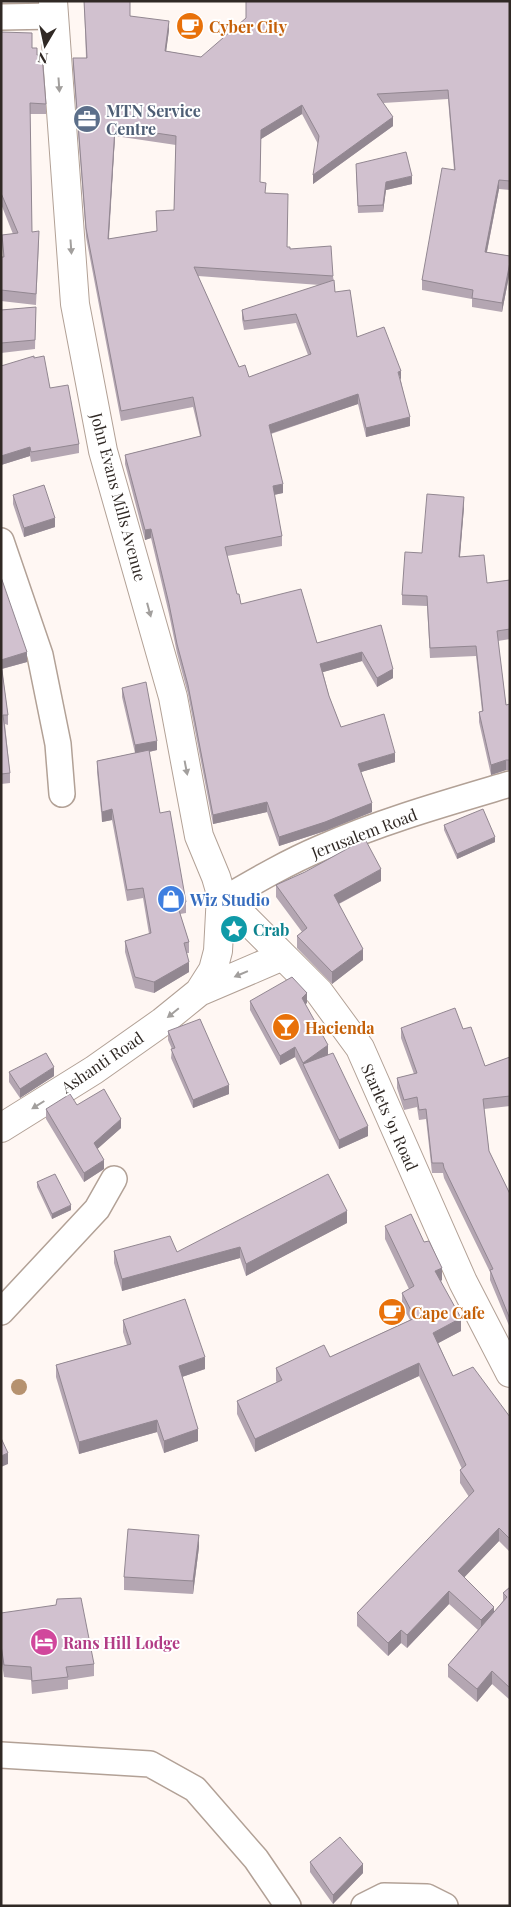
<svg xmlns="http://www.w3.org/2000/svg" width="511" height="1907" viewBox="0 0 511 1907" font-family="'Playfair Display',serif">
<style>
.lines{fill:none;stroke-linecap:round;stroke-linejoin:round}
.minor-casing{stroke:#b2a196;stroke-width:28}
.tertiary-casing{stroke:#b2a196;stroke-width:30}
.minor{stroke:#fff;stroke-width:25}
.tertiary{stroke:#fff;stroke-width:28}
.tree{fill:#b6926f}
.wall{fill:#b4a6b2;fill-rule:evenodd}
.shaded-wall{fill:#928791}
.building{fill:#d1c1cf;stroke:#928791;fill-rule:evenodd}
.oneway{fill:#a29f9d}
.labels{text-anchor:middle;dominant-baseline:central;stroke-width:4;stroke-linejoin:round;paint-order:stroke}
.food-label{font-size:16px;font-weight:bold;fill:#c56008;stroke:#fff;text-anchor:start}
.service-label{font-size:16px;font-weight:bold;fill:#4e5e75;stroke:#fff;text-anchor:start}
.street-label{font-size:16px;fill:#302925;stroke:#fff}
.shop-label{font-size:16px;font-weight:bold;fill:#366cbe;stroke:#fff;text-anchor:start}
.culture-label{font-size:16px;font-weight:bold;fill:#0d838f;stroke:#fff;text-anchor:start}
.hotel-label{font-size:16px;font-weight:bold;fill:#b23c85;stroke:#fff;text-anchor:start}
</style>
<rect width="100%" height="100%" fill="#fff7f3"/>
<g class="lines">
<g class="minor-casing">
<path id="minor" d="M 1,17 L 54,16
M 1,541 L 40,655 L 58,744 L 62,794
M 226,898 C 257,880 288,862 321,848 C 382,821 446,803 510,784
M 1,1312 L 97,1209 L 114,1179
M 1,1755 L 150,1764 L 195,1789 L 256,1859 L 288,1906
M 364,1906 L 384,1896 L 427,1897 L 445,1906"/>
</g>
<g class="tertiary-casing">
<path id="tertiary" d="M 221,894 L 319,992 L 360,1048 L 463,1282 L 510,1373
M 199,992 L 283,956
M 1,1128 L 94,1070 L 162,1022 L 199,992 L 213,970 L 218,951 L 221,894 L 216,877 L 199,836 L 173,697 L 103,451 L 75,304 L 53,1"/>
</g>
<use href="#minor" class="minor"/>
<use href="#tertiary" class="tertiary"/>
</g>
<circle class="tree" cx="19" cy="1387" r="8"/>
<path class="wall" d="M 84,1 L 130,1 L 130,16 L 169,30 L 166,51 L 201,57 L 510,1 L 510,190 L 499,189 L 487,252 L 510,256 L 510,271 L 502,312 L 472,307 L 472,299 L 422,290 L 422,280 L 454,170 L 448,99 L 383,103 L 393,126 L 313,184 L 318,144 L 302,114 L 261,139 L 260,182 L 265,193 L 287,247 L 333,276 L 335,292 L 357,337 L 401,381 L 410,426 L 366,437 L 358,404 L 271,434 L 283,493 L 274,495 L 282,536 L 282,546 L 227,556 L 237,594 L 241,604 L 317,643 L 381,625 L 393,678 L 377,687 L 362,661 L 323,672 L 329,696 L 341,727 L 395,762 L 361,772 L 372,812 L 325,831 L 279,846 L 267,812 L 213,824 L 188,694 L 177,653 L 169,614 L 151,538 L 145,540 L 125,464 L 125,455 L 200,436 L 193,407 L 121,421 L 86,237 L 73,67 L 73,58 L 86,58 ZM 115,136 L 176,145 L 174,210 L 156,231 L 109,239 ZM 198,276 L 320,285 L 242,310 L 242,319 L 244,330 L 296,323 L 308,355 L 249,377 L 239,367 Z
M 1,32 L 32,48 L 37,55 L 46,104 L 46,114 L 30,114 L 32,232 L 39,242 L 36,305 L 1,301 L 1,257 L 3,257 L 2,235 L 13,234 L 1,204 Z
M 356,172 L 412,184 L 386,190 L 383,212 L 358,213 Z
M 36,307 L 35,349 L 1,353 L 1,310 Z
M 34,358 L 50,388 L 79,444 L 79,453 L 31,462 L 30,456 L 1,465 L 1,366 Z
M 13,495 L 55,527 L 24,537 L 13,504 Z
M 464,507 L 460,557 L 487,583 L 510,580 L 510,639 L 498,641 L 506,705 L 510,704 L 510,770 L 506,770 L 491,775 L 479,722 L 479,712 L 482,711 L 476,656 L 430,658 L 427,606 L 402,605 L 402,595 L 422,553 Z
M 1,577 L 27,662 L 2,669 L 8,715 L 8,725 L 5,724 L 10,773 L 10,783 L 1,784 Z
M 122,688 L 157,750 L 149,752 L 160,813 L 186,902 L 186,913 L 180,914 L 189,942 L 189,953 L 187,953 L 189,972 L 154,993 L 135,988 L 125,952 L 125,941 L 149,934 L 143,898 L 127,901 L 112,820 L 102,822 L 97,772 L 97,761 L 135,753 L 122,697 Z
M 444,825 L 495,842 L 457,859 L 444,830 Z
M 381,881 L 339,904 L 363,960 L 332,984 L 297,948 L 297,936 L 302,932 L 276,897 L 276,885 Z
M 250,1001 L 307,1003 L 305,1004 L 328,1055 L 327,1056 L 368,1136 L 339,1149 L 295,1057 L 280,1065 L 250,1010 Z
M 401,1028 L 463,1029 L 485,1066 L 510,1057 L 510,1106 L 484,1109 L 489,1151 L 510,1194 L 510,1328 L 490,1280 L 490,1272 L 444,1178 L 443,1173 L 432,1173 L 426,1119 L 419,1120 L 417,1107 L 404,1110 L 397,1088 L 397,1078 L 414,1074 L 401,1038 Z
M 168,1031 L 229,1094 L 193,1108 L 171,1058 L 172,1049 L 168,1040 Z
M 9,1072 L 54,1076 L 20,1098 L 9,1082 Z
M 77,1105 L 121,1128 L 97,1149 L 104,1169 L 84,1182 L 46,1119 L 46,1109 Z
M 37,1182 L 71,1210 L 52,1219 L 37,1187 Z
M 347,1223 L 246,1276 L 240,1258 L 122,1291 L 114,1263 L 114,1251 L 177,1252 Z
M 385,1226 L 442,1280 L 441,1281 L 461,1331 L 438,1343 L 453,1376 L 510,1417 L 510,1552 L 499,1541 L 464,1577 L 494,1612 L 503,1601 L 503,1593 L 510,1587 L 510,1700 L 492,1684 L 477,1702 L 448,1677 L 448,1665 L 478,1630 L 449,1604 L 407,1648 L 401,1643 L 388,1656 L 357,1626 L 357,1613 L 469,1497 L 460,1483 L 460,1470 L 462,1469 L 419,1376 L 255,1452 L 237,1414 L 237,1401 L 277,1383 L 276,1381 L 276,1368 L 330,1357 L 410,1320 L 402,1306 L 402,1293 L 409,1289 L 385,1239 Z
M 123,1320 L 205,1369 L 182,1377 L 198,1441 L 164,1453 L 157,1432 L 79,1454 L 56,1377 L 56,1365 L 127,1345 L 123,1332 Z
M 199,1547 L 193,1594 L 124,1590 L 124,1577 Z
M 1,1613 L 94,1664 L 94,1676 L 68,1680 L 68,1689 L 32,1694 L 31,1680 L 4,1677 L 1,1657 Z
M 310,1862 L 363,1873 L 333,1904 L 310,1872 Z"/>
<path class="shaded-wall" d="M 169,21 L 169,30 L 165,60 L 165,51 Z
M 302,105 L 302,114 L 261,139 L 261,130 Z
M 393,117 L 393,126 L 313,184 L 313,175 Z
M 115,127 L 115,136 L 108,248 L 108,239 Z
M 412,176 L 412,184 L 386,190 L 383,212 L 383,205 L 386,182 Z
M 499,180 L 499,189 L 485,261 L 485,252 Z
M 510,262 L 510,271 L 502,312 L 502,303 Z
M 401,371 L 401,381 L 398,372 Z
M 358,394 L 358,404 L 269,434 L 269,425 Z
M 410,417 L 410,426 L 366,437 L 366,428 Z
M 30,447 L 30,456 L 1,465 L 1,456 Z
M 283,484 L 283,493 L 273,495 L 273,486 Z
M 464,497 L 464,507 L 459,567 L 459,557 Z
M 55,518 L 55,527 L 24,537 L 24,528 Z
M 151,529 L 151,538 L 145,540 L 145,530 Z
M 27,652 L 27,662 L 1,669 L 1,660 Z
M 362,652 L 362,661 L 320,673 L 320,664 Z
M 393,669 L 393,678 L 377,687 L 377,678 Z
M 157,741 L 157,750 L 135,755 L 135,745 Z
M 395,753 L 395,762 L 358,773 L 358,764 Z
M 506,760 L 506,770 L 491,775 L 491,765 Z
M 267,802 L 267,812 L 213,824 L 213,815 Z
M 372,803 L 372,812 L 325,831 L 279,846 L 279,837 Z
M 112,809 L 112,820 L 102,822 L 102,812 Z
M 495,837 L 495,842 L 457,859 L 457,854 Z
M 381,869 L 381,881 L 334,906 L 334,895 Z
M 363,949 L 363,960 L 332,984 L 332,972 Z
M 189,962 L 189,972 L 154,993 L 154,982 Z
M 307,993 L 307,1003 L 302,1007 L 302,998 Z
M 328,1045 L 328,1055 L 306,1070 L 303,1064 L 303,1072 L 303,1063 Z
M 295,1047 L 295,1057 L 280,1065 L 280,1056 Z
M 54,1067 L 54,1076 L 20,1098 L 20,1089 Z
M 229,1085 L 229,1094 L 193,1108 L 193,1100 Z
M 121,1119 L 121,1128 L 94,1152 L 94,1143 Z
M 368,1126 L 368,1136 L 339,1149 L 339,1140 Z
M 104,1160 L 104,1169 L 84,1182 L 84,1173 Z
M 71,1205 L 71,1210 L 52,1219 L 52,1214 Z
M 347,1211 L 347,1223 L 246,1276 L 246,1264 Z
M 240,1247 L 240,1258 L 122,1291 L 122,1279 Z
M 442,1268 L 442,1280 L 435,1284 L 435,1271 Z
M 461,1318 L 461,1331 L 433,1346 L 433,1333 Z
M 205,1357 L 205,1369 L 179,1378 L 179,1366 Z
M 419,1363 L 419,1376 L 255,1452 L 255,1439 Z
M 157,1420 L 157,1432 L 79,1454 L 79,1442 Z
M 198,1429 L 198,1441 L 164,1453 L 164,1441 Z
M 8,1453 L 8,1464 L 1,1467 L 1,1456 Z
M 499,1528 L 499,1541 L 458,1584 L 458,1571 Z
M 199,1535 L 199,1547 L 193,1594 L 193,1581 Z
M 449,1591 L 449,1604 L 407,1648 L 407,1635 Z
M 494,1607 L 494,1620 L 481,1633 L 481,1620 Z
M 401,1630 L 401,1643 L 388,1656 L 388,1643 Z
M 492,1671 L 492,1684 L 477,1702 L 477,1689 Z
M 363,1864 L 363,1873 L 333,1904 L 333,1895 Z"/>
<path class="building" d="M 84,1 L 130,1 L 130,16 L 169,21 L 165,51 L 201,57 L 246,18 L 246,1 L 510,1 L 510,181 L 499,180 L 485,252 L 510,256 L 510,262 L 502,303 L 472,298 L 473,290 L 422,280 L 442,168 L 455,170 L 448,90 L 377,94 L 393,117 L 313,175 L 319,136 L 302,105 L 261,130 L 260,182 L 266,183 L 265,193 L 288,194 L 287,247 L 290,247 L 290,249 L 331,246 L 333,276 L 194,267 L 239,367 L 245,365 L 249,377 L 311,354 L 296,314 L 244,321 L 242,310 L 334,280 L 335,292 L 350,290 L 357,337 L 384,327 L 401,371 L 398,372 L 410,417 L 366,428 L 358,394 L 269,425 L 283,484 L 273,486 L 282,536 L 225,547 L 237,594 L 239,594 L 241,604 L 301,589 L 317,643 L 381,625 L 393,669 L 377,678 L 362,652 L 320,664 L 329,696 L 341,727 L 384,714 L 395,753 L 358,764 L 372,803 L 325,822 L 279,837 L 267,802 L 213,815 L 188,685 L 177,644 L 169,604 L 151,529 L 145,530 L 125,455 L 201,436 L 193,397 L 121,411 L 86,228 L 73,58 L 87,58 ZM 115,127 L 176,136 L 174,210 L 156,211 L 157,231 L 108,239 Z
M 1,32 L 32,33 L 32,48 L 37,48 L 37,55 L 42,55 L 46,104 L 30,103 L 32,232 L 39,231 L 36,294 L 1,290 L 1,257 L 4,257 L 2,235 L 18,233 L 1,193 Z
M 406,152 L 412,176 L 386,182 L 383,205 L 358,206 L 356,164 Z
M 36,307 L 35,340 L 1,343 L 1,310 Z
M 34,356 L 34,358 L 44,356 L 50,388 L 68,385 L 79,444 L 31,452 L 30,447 L 1,456 L 1,366 Z
M 44,485 L 55,518 L 24,528 L 13,495 Z
M 427,494 L 464,497 L 459,557 L 484,555 L 487,583 L 510,580 L 510,629 L 497,631 L 506,705 L 510,704 L 510,760 L 506,760 L 491,765 L 479,712 L 483,711 L 476,646 L 430,648 L 427,596 L 402,595 L 405,552 L 422,553 Z
M 1,577 L 27,652 L 1,660 Z
M 1,663 L 8,715 L 3,715 L 10,773 L 1,774 Z
M 146,682 L 157,741 L 135,745 L 122,688 Z
M 149,750 L 160,813 L 170,811 L 186,902 L 177,904 L 189,942 L 184,943 L 189,962 L 154,982 L 135,977 L 125,941 L 151,933 L 143,888 L 127,890 L 112,809 L 102,812 L 97,761 Z
M 483,809 L 495,837 L 457,854 L 444,825 Z
M 365,839 L 381,869 L 334,895 L 363,949 L 332,972 L 297,936 L 307,928 L 276,885 L 305,872 Z
M 292,977 L 307,993 L 302,998 L 328,1045 L 303,1063 L 295,1047 L 280,1056 L 250,1001 Z
M 455,1008 L 463,1029 L 471,1027 L 485,1066 L 510,1057 L 510,1096 L 483,1099 L 489,1151 L 510,1194 L 510,1319 L 490,1270 L 493,1269 L 444,1168 L 443,1163 L 432,1163 L 426,1109 L 419,1110 L 417,1097 L 404,1100 L 397,1078 L 417,1073 L 401,1028 Z
M 200,1019 L 229,1085 L 193,1100 L 171,1049 L 175,1048 L 168,1031 Z
M 46,1053 L 54,1067 L 20,1089 L 9,1072 Z
M 333,1053 L 368,1126 L 339,1140 L 303,1064 Z
M 104,1089 L 121,1119 L 94,1143 L 104,1160 L 84,1173 L 46,1109 L 70,1094 L 77,1105 Z
M 55,1174 L 71,1205 L 52,1214 L 37,1182 Z
M 328,1174 L 347,1211 L 246,1264 L 240,1247 L 122,1279 L 114,1251 L 170,1236 L 177,1252 Z
M 411,1214 L 424,1242 L 429,1241 L 442,1268 L 435,1271 L 461,1318 L 433,1333 L 453,1376 L 473,1367 L 510,1417 L 510,1539 L 499,1528 L 458,1571 L 494,1607 L 481,1620 L 449,1591 L 407,1635 L 401,1630 L 388,1643 L 357,1613 L 474,1491 L 460,1470 L 466,1465 L 419,1363 L 255,1439 L 237,1401 L 282,1380 L 276,1368 L 324,1345 L 330,1357 L 415,1318 L 402,1293 L 414,1286 L 385,1226 Z
M 185,1299 L 205,1357 L 179,1366 L 198,1429 L 164,1441 L 157,1420 L 79,1442 L 56,1365 L 131,1344 L 123,1320 Z
M 1,1438 L 8,1453 L 1,1456 Z
M 128,1529 L 199,1535 L 193,1581 L 124,1577 Z
M 510,1587 L 510,1688 L 492,1671 L 477,1689 L 448,1665 L 507,1597 L 503,1593 Z
M 81,1598 L 94,1664 L 66,1667 L 68,1677 L 32,1681 L 31,1667 L 4,1665 L 1,1645 L 1,1613 L 56,1605 L 57,1599 Z
M 340,1837 L 363,1864 L 333,1895 L 310,1862 Z"/>
<defs><path id="oneway-solid" d="M-6-.8H1V-3.2L6.5 0L1 3.2V.8H-6Z" transform="scale(1.25)"/></defs>
<g class="oneway">
<use href="#oneway-solid" transform="translate(59 85) rotate(86)"/>
<use href="#oneway-solid" transform="translate(71 247) rotate(86)"/>
<use href="#oneway-solid" transform="translate(149 610) rotate(75)"/>
<use href="#oneway-solid" transform="translate(186 768) rotate(79)"/>
<use href="#oneway-solid" transform="translate(241 974) rotate(157)"/>
<use href="#oneway-solid" transform="translate(173 1013) rotate(141)"/>
<use href="#oneway-solid" transform="translate(38 1105) rotate(148)"/>
</g>
<defs>
<g id="cafe-disc" transform="scale(1.4375)"><circle r="9.5" fill="#e8710a" stroke="#fff"/><path d="M-5.5-4.5H6V0H3Q3 3.5 0 3.5H-2.5Q-5.5 3.5-5.5 0ZM3-3.2v2h1.7v-2ZM-6 4.5H4V6H-6Z" fill="#fff"/></g>
<g id="office-disc" transform="scale(1.4375)"><circle r="9.5" fill="#5c6f8a" stroke="#fff"/><path d="M-6-3h4V-5.5h4V-3h4V5H-6ZM-1-4.5V-3h2v-1.5ZM-6 0V1H6V0Z" fill="#fff"/></g>
<g id="shop-disc" transform="scale(1.4375)"><circle r="9.5" fill="#3f7fe0" stroke="#fff"/><path d="M-5-2.5h2.3a2.7 3.5 0 0 1 5.4 0H5L5.5 6h-11ZM-1.5-2.5h3a1.5 2.3 0 0 0-3 0Z" fill="#fff"/></g>
<g id="sight-disc" transform="scale(1.4375)"><circle r="9.5" fill="#0f9aa8" stroke="#fff"/><path d="M0-6L1.8-2.2L6-1.7L2.9 1.2L3.7 5.4L0 3.3L-3.7 5.4L-2.9 1.2L-6-1.7L-1.8-2.2Z" fill="#fff"/></g>
<g id="bar-disc" transform="scale(1.4375)"><circle r="9.5" fill="#e8710a" stroke="#fff"/><path d="M-6-5H6L.8 .8V4.5H3.5V6h-7V4.5H-.8V.8Z" fill="#fff"/></g>
<g id="hotel-disc" transform="scale(1.4375)"><circle r="9.5" fill="#d1479c" stroke="#fff"/><path d="M-6-4.5h1.5V1H6V5H4.5V3h-9V5H-6ZM-4 0a1.8 1.8 0 1 1 3.6 0ZM.5 0V-2.5h3Q6-2.5 6 0Z" fill="#fff"/></g>
</defs>
<g fill-rule="evenodd">
<use href="#cafe-disc" x="190" y="26"/>
<use href="#office-disc" x="87" y="119"/>
<use href="#shop-disc" x="171" y="899"/>
<use href="#sight-disc" x="234" y="929"/>
<use href="#bar-disc" x="286" y="1027"/>
<use href="#cafe-disc" x="392" y="1312"/>
<use href="#hotel-disc" x="44" y="1642"/>
</g>
<g class="labels">
<g class="food-label">
<text x="209" y="26">Cyber City</text>
<text x="305" y="1027">Hacienda</text>
<text x="411" y="1312">Cape Cafe</text>
</g>
<g class="service-label">
<text x="106" y="110">MTN Service<tspan x="106" dy="18">Centre</tspan></text>
</g>
<g class="street-label">
<text transform="translate(119 497) rotate(75)">John Evans Mills Avenue</text>
<text transform="translate(364 833) rotate(-21)">Jerusalem Road</text>
<text transform="translate(102 1062) rotate(-34)">Ashanti Road</text>
<text transform="translate(390 1117) rotate(66)">Starlets '91 Road</text>
</g>
<g class="shop-label">
<text x="190" y="899">Wiz Studio</text>
</g>
<g class="culture-label">
<text x="253" y="929">Crab</text>
</g>
<g class="hotel-label">
<text x="63" y="1642">Rans Hill Lodge</text>
</g>
</g>
<rect width="511" height="1907" fill="none" stroke="#302925" stroke-width="5"/>
<g transform="translate(45 45) rotate(189)" stroke="#ffffff" stroke-width="4" paint-order="stroke">
<path d="M0-4L9 19L0 12L-9 19Z" fill="#302925"/>
<text y="-8" font-size="14" font-weight="bold" text-anchor="middle" fill="#302925">N</text>
</g>
</svg>
